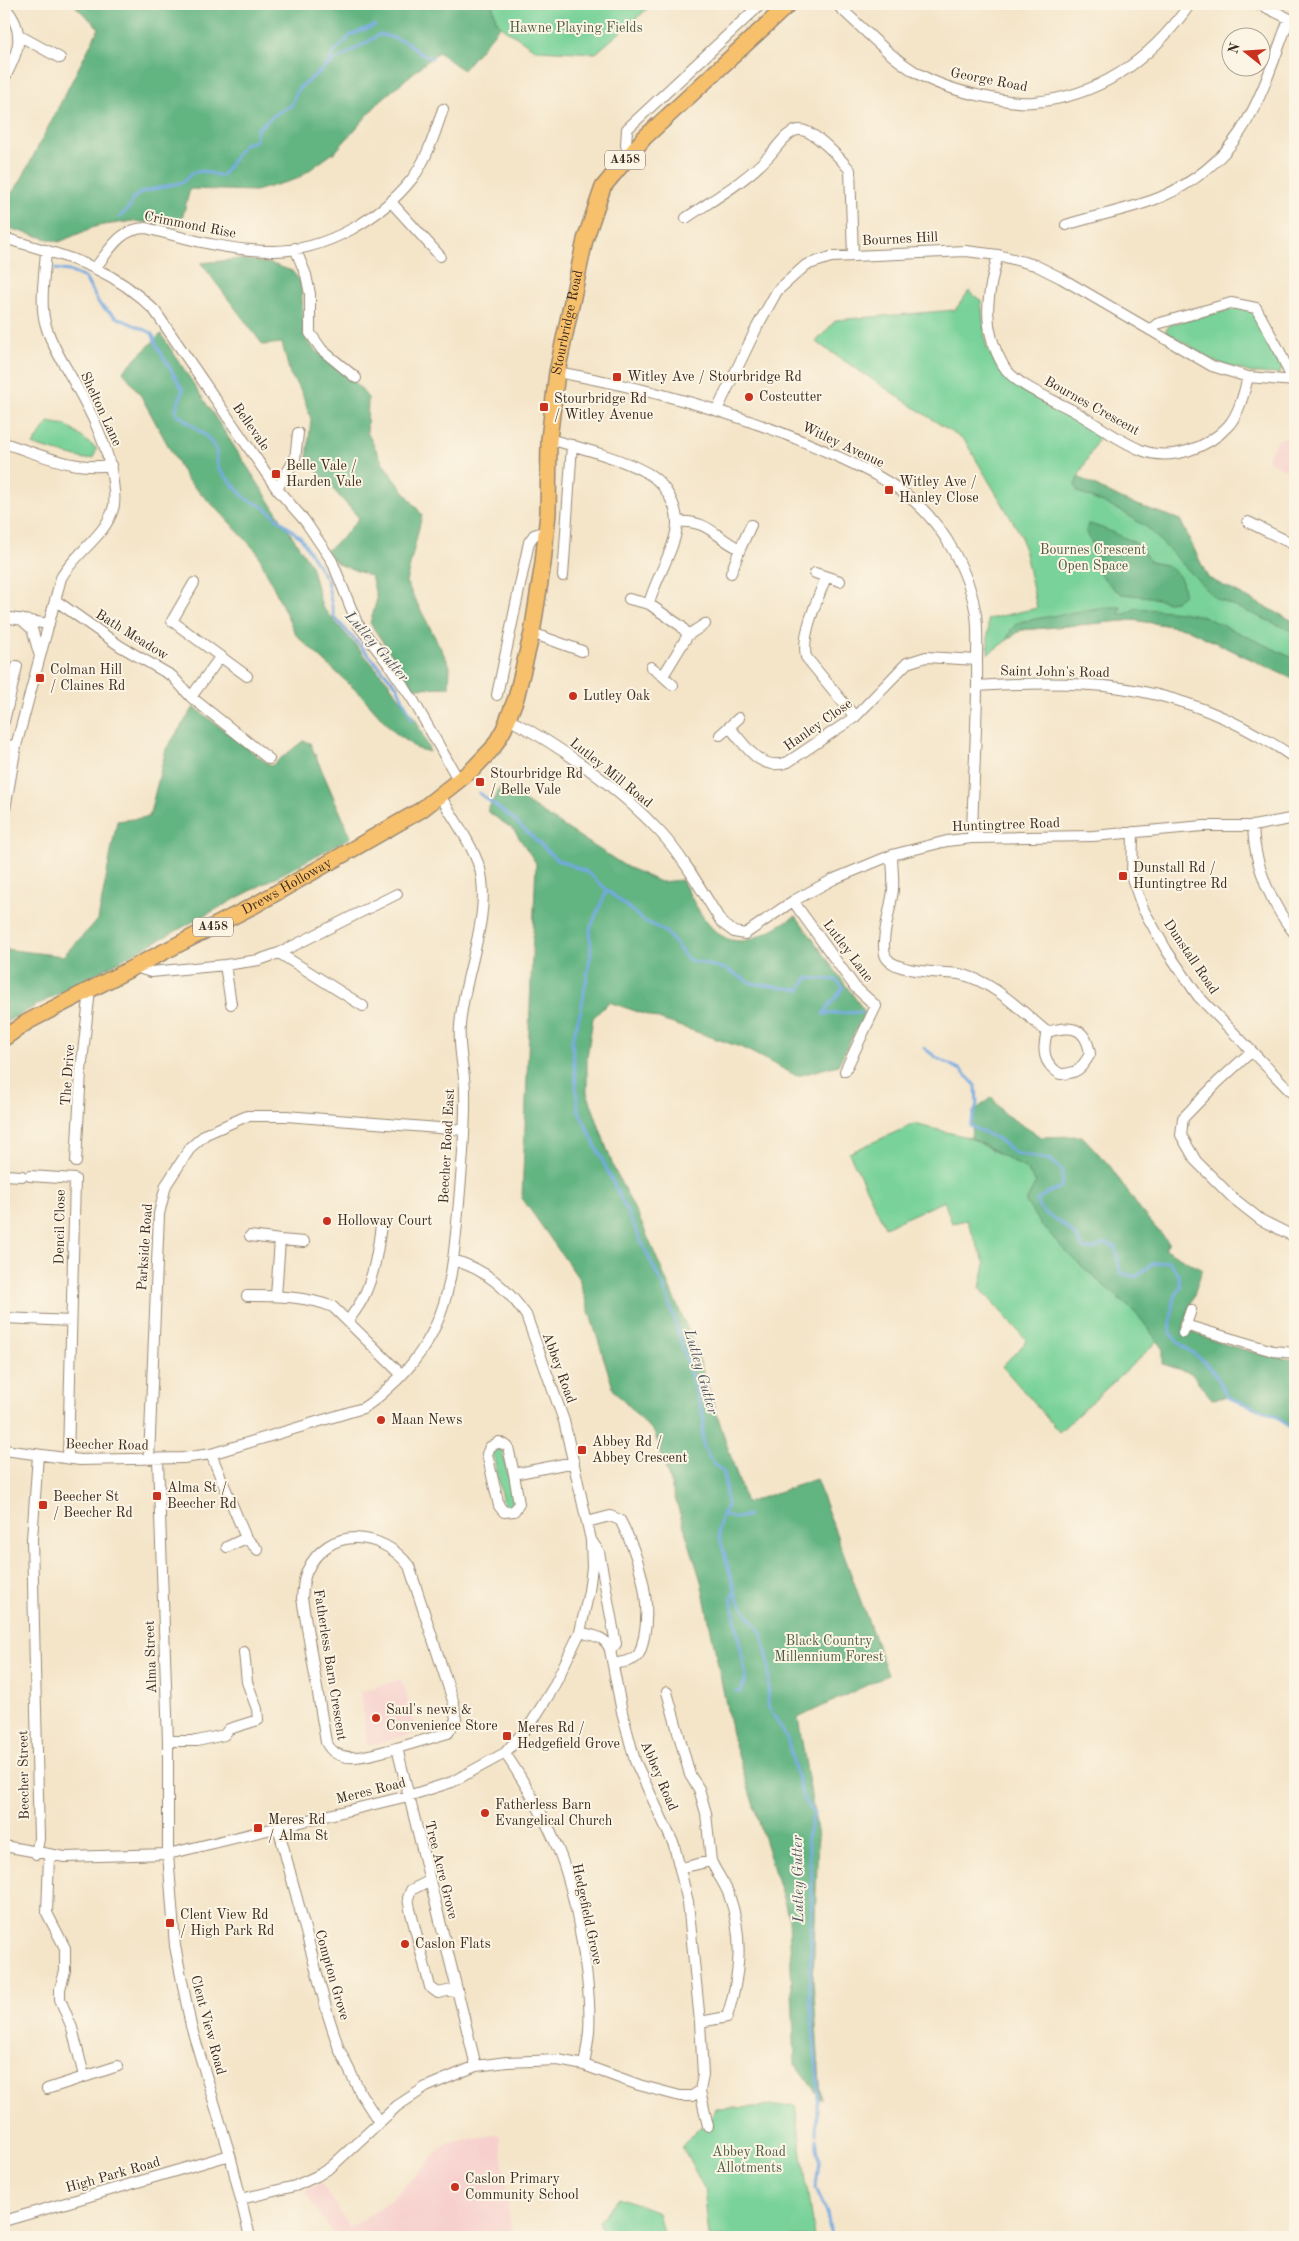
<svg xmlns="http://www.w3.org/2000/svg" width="1299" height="2241" viewBox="0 0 1299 2241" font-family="'Old Standard TT',serif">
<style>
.built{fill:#f7d0cd}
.green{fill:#78d299;stroke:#5a7e5c}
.forest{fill:#62b481;stroke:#4e6f50}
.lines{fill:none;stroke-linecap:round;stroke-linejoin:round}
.stream{stroke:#73a9e1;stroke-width:3}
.minor-casing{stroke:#988874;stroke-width:12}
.highway-casing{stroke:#988874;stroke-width:18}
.minor{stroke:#fff;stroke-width:10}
.highway{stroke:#f7c06c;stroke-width:15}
.poi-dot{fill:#c8321e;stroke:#fcf5e5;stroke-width:2}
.labels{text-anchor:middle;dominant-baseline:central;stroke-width:4;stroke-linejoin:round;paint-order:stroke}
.shield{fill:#fcf5e5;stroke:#75675a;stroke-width:1}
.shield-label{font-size:12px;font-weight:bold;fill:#3b2a1e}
.park-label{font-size:14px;fill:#4d5c43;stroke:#fcf5e5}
.street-label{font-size:14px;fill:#3b2a1e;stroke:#fcf5e5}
.poi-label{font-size:14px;fill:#3b2a1e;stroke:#fcf5e5;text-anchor:start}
.water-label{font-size:15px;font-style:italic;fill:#4f5662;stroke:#fcf5e5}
</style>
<rect width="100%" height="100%" fill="#fcf5e5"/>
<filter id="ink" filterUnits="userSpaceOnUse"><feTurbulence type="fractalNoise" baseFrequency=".02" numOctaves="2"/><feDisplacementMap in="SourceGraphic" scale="10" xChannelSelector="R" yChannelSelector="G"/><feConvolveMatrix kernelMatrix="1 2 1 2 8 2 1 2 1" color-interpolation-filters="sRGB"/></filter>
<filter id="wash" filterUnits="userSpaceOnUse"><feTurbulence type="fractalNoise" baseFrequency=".0096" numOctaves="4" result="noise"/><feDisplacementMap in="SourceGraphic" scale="20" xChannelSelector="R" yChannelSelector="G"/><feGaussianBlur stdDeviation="1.12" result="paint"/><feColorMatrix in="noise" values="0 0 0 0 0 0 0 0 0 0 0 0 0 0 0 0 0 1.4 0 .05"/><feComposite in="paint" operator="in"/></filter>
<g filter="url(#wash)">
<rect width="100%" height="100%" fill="#f4e5c9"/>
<path class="built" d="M 1295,437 L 1295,475 L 1267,459 L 1278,439 Z
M 401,1679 L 418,1733 L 367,1746 L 361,1692 Z
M 499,2134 L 512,2237 L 335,2237 L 304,2191 L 321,2183 L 350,2228 L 390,2201 L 447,2143 Z"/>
<path class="green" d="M 492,4 L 653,4 L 596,53 L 536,50 L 500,26 L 496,20 Z
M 969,291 L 981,301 L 986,345 L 1000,372 L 1024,391 L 1100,435 L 1078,477 L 1123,500 L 1180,520 L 1208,578 L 1295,622 L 1295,680 L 1185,628 L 1133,620 L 1021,630 L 988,654 L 988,619 L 1037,608 L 1021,535 L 965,441 L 816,342 L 836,320 L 955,310 Z
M 1243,307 L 1255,313 L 1283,364 L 1280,374 L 1252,373 L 1215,362 L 1165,331 L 1171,324 Z
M 48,422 L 66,425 L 97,449 L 93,458 L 84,459 L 33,445 Z
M 914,1124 L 971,1138 L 1025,1168 L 1036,1182 L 1070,1256 L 1137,1314 L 1158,1341 L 1059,1432 L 1002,1366 L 1027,1341 L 980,1288 L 985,1264 L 967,1220 L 952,1223 L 944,1201 L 885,1227 L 849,1153 Z
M 495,1449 L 502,1450 L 514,1503 L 513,1506 L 507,1509 L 503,1504 L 493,1453 Z
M 795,2105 L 814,2237 L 709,2237 L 704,2188 L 682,2146 L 701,2126 L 708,2126 L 715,2109 Z
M 619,2197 L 658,2212 L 664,2237 L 605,2237 L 599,2221 Z"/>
<path class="forest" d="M 73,4 L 492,4 L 496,20 L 500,26 L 463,70 L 438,52 L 381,100 L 336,151 L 297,179 L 255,191 L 190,189 L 180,226 L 133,221 L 97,226 L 59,242 L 4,227 L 4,203 L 20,182 L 99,28 Z
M 240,259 L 272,264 L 292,271 L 301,282 L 304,335 L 312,347 L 356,383 L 368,398 L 367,432 L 384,465 L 422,515 L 406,582 L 450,666 L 449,687 L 414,688 L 370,623 L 377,599 L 371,576 L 338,564 L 326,551 L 341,539 L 359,518 L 307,460 L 311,419 L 302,393 L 290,374 L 282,343 L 263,345 L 201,263 Z
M 161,334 L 311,565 L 322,607 L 389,683 L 417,722 L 430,752 L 417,749 L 393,731 L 362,696 L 296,635 L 257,552 L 221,513 L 187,480 L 141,396 L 123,371 Z
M 1078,477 L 1123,500 L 1180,520 L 1208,578 L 1295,622 L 1295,632 L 1215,598 L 1148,528 L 1123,512 L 1078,492 L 1075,485 Z
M 1088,524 C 1095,524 1133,541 1139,545 C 1144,550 1145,557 1150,561 C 1155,564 1160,563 1165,565 C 1178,571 1186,583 1183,596 L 1176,601 L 1168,602 L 1150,597 L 1122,594 L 1113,588 L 1100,574 L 1096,564 L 1096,551 L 1086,531 Z
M 1104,607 L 1121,607 L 1119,614 L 1126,614 L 1136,608 L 1181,612 L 1203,616 L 1295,659 L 1295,680 L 1185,628 L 1133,620 L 1021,630 L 1007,640 C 1010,629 1013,625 1023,621 Z
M 194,707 L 271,766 L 303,741 L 310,743 L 351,837 L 4,1023 L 4,949 L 63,956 L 98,920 L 117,821 L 149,817 L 166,749 Z
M 501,786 L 625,866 L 660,882 L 682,880 C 696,905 714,951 751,939 C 767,934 782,923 796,916 L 865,1012 L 838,1065 L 797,1076 L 743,1048 L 609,1002 L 593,1018 L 587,1057 L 587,1092 L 614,1169 L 641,1222 L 694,1344 L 746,1503 L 816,1479 L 888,1675 L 798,1718 L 818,1837 L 813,1979 L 821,2099 L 795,2064 L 789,1918 L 733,1739 L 701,1581 L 655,1434 L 614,1391 L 579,1279 L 522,1198 L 536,863 L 514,830 L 487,811 Z
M 992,1097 L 1003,1113 L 1041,1137 L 1082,1136 L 1110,1166 L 1141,1211 L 1169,1243 L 1165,1249 L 1202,1270 L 1183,1328 C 1219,1345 1256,1354 1295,1360 L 1295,1433 L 1275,1415 L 1227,1397 L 1212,1399 L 1191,1373 L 1163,1364 L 1163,1348 L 1137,1314 L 1070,1256 L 1038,1221 L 1026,1202 L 1036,1182 L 1025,1168 L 971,1138 L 973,1112 Z"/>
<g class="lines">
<path class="stream" d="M 326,67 C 344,54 363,46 380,34 L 407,42 L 419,53 L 432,58
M 119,218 L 130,207 L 132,199 L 142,192 L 183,182 L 192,173 L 201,171 L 222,176 L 244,144 L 256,141 L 257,129 L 277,113 L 291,106 L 298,89 L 323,69 L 333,54 L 351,35 L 375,25
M 55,269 L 69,271 L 85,278 L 100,305 L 116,317 L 152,333 L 158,348 L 183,390 L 175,412 L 206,436 L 216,449 L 218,468 L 246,499 L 264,507 L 301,538 L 327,580 L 334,617 L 397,686 L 413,721
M 479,793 L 513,819 L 556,859 L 587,872 L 607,890 L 590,929 L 591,953 L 581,1010 L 572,1041 L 578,1109 L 666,1293 L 704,1419 C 699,1445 705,1456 724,1473 L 727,1506 L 722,1514 L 718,1531 L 737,1599 L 762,1634 L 769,1664 L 768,1706 L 787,1738 L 803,1799 L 814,1814 L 807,1837 L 812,1877 L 810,1994 L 818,2086 L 816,2134
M 607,890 L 643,920 L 666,932 L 688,960 L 726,969 L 751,983 L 800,990 L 807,978 L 836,980 L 843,988 L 823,1014 L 862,1012
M 924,1048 L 937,1058 L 961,1070 L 976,1086 L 977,1104 L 970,1126 L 998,1139 L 1015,1153 L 1051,1160 L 1061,1169 L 1063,1182 L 1059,1188 L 1047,1193 L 1037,1200 C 1043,1217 1049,1213 1062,1224 C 1071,1230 1078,1239 1084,1249 L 1094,1249 L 1106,1243 L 1116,1247 L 1120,1273 L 1136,1277 L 1152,1264 L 1169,1261 L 1178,1274 L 1181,1286 L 1173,1301 L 1170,1333 C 1182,1348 1189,1349 1203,1361 C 1215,1371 1221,1384 1227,1397 L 1275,1415 L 1295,1433
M 722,1514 L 734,1518 L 748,1516
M 735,1591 L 731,1598 L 746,1677 L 741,1692 L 736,1692
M 816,2139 L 819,2160 L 816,2188 L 827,2212 L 831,2237"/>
</g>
</g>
<g filter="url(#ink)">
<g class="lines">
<g class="minor-casing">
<path id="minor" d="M 836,4 C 862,27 887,55 917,73 C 937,85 958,91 981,96 C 998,99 1018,104 1034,102 C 1102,96 1152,58 1190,4
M 1259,4 L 1294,21
M 4,6 C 27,32 19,51 4,79
M 20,36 L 60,58
M 629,155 L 626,145 L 627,129 L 761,4
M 391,202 L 440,256
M 686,218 C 714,199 746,181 769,156 C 776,149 788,129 800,130 C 814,130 841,159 850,170 L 853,255
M 1066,225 C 1096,215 1133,209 1161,197 C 1245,160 1260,97 1289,19
M 4,238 C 64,256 110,265 155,311 L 277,489 L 305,521 L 332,561 L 357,623 L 390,666 L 413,700 L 459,781
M 295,248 L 306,275 L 310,294 L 310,333 L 322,350 L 356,378
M 998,255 C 987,295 981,327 1003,365 C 1014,385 1052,399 1072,410 C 1095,423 1117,440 1141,450 C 1170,462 1208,448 1228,426 C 1239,414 1244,393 1248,377
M 96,267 C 110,249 121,228 146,228 C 188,239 229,251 273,251 C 325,251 380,219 412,179 C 427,159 435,133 443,109
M 1150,330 L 1157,324 L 1231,303 L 1256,308 L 1279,350 L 1293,381
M 557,372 C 652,389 744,414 832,454 C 860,467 890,480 914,501 C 945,528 970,574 976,615 C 978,630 977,646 977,660 C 978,720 973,779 972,838
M 717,410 L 757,327 L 777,291 L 806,265 L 831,257 L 966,251 L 998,255 L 1035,265 L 1061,278 L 1212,366 L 1248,377 L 1295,381
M 549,439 C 578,447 628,460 652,476 C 665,485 677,506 677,522 C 678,544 654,581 649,604 L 681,626 L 688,635 L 663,676
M 4,443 C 39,454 74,471 111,465
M 277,489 L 295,459 L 298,433
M 677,522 C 708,519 716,538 740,549 L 731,573
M 1248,522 L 1295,545
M 740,549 L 751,525
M 815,573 L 840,581
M 563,576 L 572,445
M 826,577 C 818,599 801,634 806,657 L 855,717
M 194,583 L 172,621 L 247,676
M 629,599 L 649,604
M 55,600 L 120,646 L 172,676 L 191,697 L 269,759
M 4,617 L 49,624
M 21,619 L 32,629 L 39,653
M 532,633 L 582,651
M 688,635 L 705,624
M 651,667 L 663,676 L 673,685
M 977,686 C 1080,679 1165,682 1257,735 C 1270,742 1283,749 1295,759
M 497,695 L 529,542 L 534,535 L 546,531
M 191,697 L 221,656
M 508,719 C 560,745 620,789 660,832 C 684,858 703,893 722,923 L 734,932 L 745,934 L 793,901 L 834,879 L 892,855 L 947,841 L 972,838 L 1093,836 L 1203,826 L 1253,826 L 1295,818
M 4,721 L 17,666
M 730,728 C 747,747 760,772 788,762 L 855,717 L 907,663 L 926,657 L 977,660
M 720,735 L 739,718
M 4,745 L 16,746
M 4,815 L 16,746 L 61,578 C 74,554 106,535 113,509 C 116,501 114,491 113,482 C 109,448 92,414 75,384 C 65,365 52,347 46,326 C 39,305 45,272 46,250
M 1253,826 C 1254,865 1271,904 1295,934
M 1133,832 L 1132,878 L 1143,909 L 1167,951 L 1198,996 L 1295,1096
M 892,855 C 892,866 894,878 893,889 C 892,906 879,942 886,957 C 895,973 942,972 959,974 C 990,979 1023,1012 1047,1032 C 1070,1025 1086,1026 1090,1054 C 1082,1068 1077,1074 1060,1074 C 1043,1063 1042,1051 1047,1032
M 793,901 L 855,987 L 876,1006 L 845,1071
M 279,953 L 363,1006
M 225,965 L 231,1004
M 135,967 L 151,972 L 225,965 L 259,960 L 279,953 L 397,894
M 1251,1052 L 1218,1082 L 1183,1118 L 1181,1135 L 1196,1161 L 1233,1198 L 1261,1220 L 1295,1237
M 76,1162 L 81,1071 L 90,990
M 4,1175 L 22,1176
M 30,1176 L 75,1179 L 68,1458
M 250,1236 L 280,1240
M 453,1260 C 485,1269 507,1288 526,1315 L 564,1421 L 591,1540 L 599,1552 L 616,1644 L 610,1650 L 622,1712 L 635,1761 L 674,1845 L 688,1902 L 700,2022 L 703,2075 L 700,2091 L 708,2126
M 247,1296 C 276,1296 306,1296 333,1307 L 402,1375
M 276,1296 L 280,1240 L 304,1242
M 4,1318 L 71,1321
M 348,1321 C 353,1314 359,1306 363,1298 C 374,1276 378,1249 381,1225
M 1185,1325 L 1273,1351 L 1295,1353
M 1183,1333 L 1191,1310
M 4,1450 L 80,1460 L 183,1458 L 211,1454 L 363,1408 C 377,1400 386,1390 398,1379 C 451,1326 452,1273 459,1202 C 462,1165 466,1127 465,1089 C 464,1068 458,1047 460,1026 C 463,976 492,918 480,869 C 473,846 453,817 440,796
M 211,1454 L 246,1538
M 149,1459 L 159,1214 L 166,1185 L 191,1147 L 206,1134 L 247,1116 L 286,1116 L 464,1130
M 158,1459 L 168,1741 L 168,1854 L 175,1946 L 191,2026 L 230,2155 L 250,2237
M 514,1474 L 508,1447 L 499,1442 L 490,1447 L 487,1454 L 499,1506 L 504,1512 L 514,1511 L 519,1504 L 514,1474 L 574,1462
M 587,1522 L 610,1516 L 620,1520 C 638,1554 652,1598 644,1637 C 642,1643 642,1650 638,1655 C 633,1662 621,1662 613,1664
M 227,1547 L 246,1538 L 258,1550
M 580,1632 C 593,1636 606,1636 610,1650
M 667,1692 L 690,1775 L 699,1789 L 706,1813 L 711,1861
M 168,1741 L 197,1741 L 224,1735 L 229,1729 L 258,1720 L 257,1709 L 247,1682 L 244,1652
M 397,1748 L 448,1733 L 456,1720 L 454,1704 L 409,1566 C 383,1531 328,1525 307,1571 C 303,1579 303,1589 302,1598 L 326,1742 C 339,1769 374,1753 397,1748 L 476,2066
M 505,1753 C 525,1783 544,1815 558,1849 C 576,1892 592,1985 589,2031 C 588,2043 586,2054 584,2065
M 278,1827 L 328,2015 L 339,2049 L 361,2094 L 379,2122
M 4,1846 L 65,1857 L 168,1854 L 408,1796 L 452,1782 L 505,1753 L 532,1722 L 553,1688 L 580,1632 L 589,1591 L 592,1567 L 591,1541
M 36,1854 L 39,1839 L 32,1539 L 38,1455
M 49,1856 L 47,1913 L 65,1948 L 65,1971 L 60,1989 L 60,1999 L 72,2028 L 84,2076
M 681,1868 L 711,1861 C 716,1872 725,1884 729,1895 C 744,1937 740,1976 727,2017 L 700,2022
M 429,1881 L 411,1890 L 408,1898 L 410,1909 L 430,1987 L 438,1993 L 457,1989
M 47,2089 L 118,2066
M 241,2199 L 295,2186 L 317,2176 L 331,2167 L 397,2106 L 426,2087 L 476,2066 L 507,2062 L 558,2060 L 584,2065 L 639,2085 L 680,2096 L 692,2096 L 700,2091
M 4,2221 L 230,2155"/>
</g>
<g class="highway-casing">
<g id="highway">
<path id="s1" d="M 4,1038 L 27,1022 L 255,905 L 421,810 L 473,769 L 493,748 L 504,729 L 516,698 L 532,633 L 543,563 L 548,513 L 549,439 L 557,372 L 585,240 L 603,187 L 644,138 L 789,4"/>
</g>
</g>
<use href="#minor" class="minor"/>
<use href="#highway" class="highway"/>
</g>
</g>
<g class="poi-dot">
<rect x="612" y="372" width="10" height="10" rx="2.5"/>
<circle cx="749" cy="397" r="5"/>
<rect x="539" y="402" width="10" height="10" rx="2.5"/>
<rect x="271" y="469" width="10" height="10" rx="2.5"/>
<rect x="884" y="485" width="10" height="10" rx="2.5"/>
<rect x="35" y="673" width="10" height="10" rx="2.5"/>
<circle cx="573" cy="696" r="5"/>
<rect x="475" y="777" width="10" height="10" rx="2.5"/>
<rect x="1118" y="871" width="10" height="10" rx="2.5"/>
<circle cx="327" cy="1221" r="5"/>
<circle cx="381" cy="1420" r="5"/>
<rect x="577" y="1445" width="10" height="10" rx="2.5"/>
<rect x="152" y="1491" width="10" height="10" rx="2.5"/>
<rect x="38" y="1500" width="10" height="10" rx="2.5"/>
<circle cx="376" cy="1718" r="5"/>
<rect x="502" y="1731" width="10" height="10" rx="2.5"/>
<circle cx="485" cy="1813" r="5"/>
<rect x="253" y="1823" width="10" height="10" rx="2.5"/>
<rect x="165" y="1918" width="10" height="10" rx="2.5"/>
<circle cx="405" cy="1944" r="5"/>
<circle cx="455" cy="2187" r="5"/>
</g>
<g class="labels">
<g class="shield">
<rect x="605" y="150.5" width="40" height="19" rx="4"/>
<rect x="193" y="917.5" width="40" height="19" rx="4"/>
</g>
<g class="shield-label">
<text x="625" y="160">A458</text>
<text x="213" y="927">A458</text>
</g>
<g class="park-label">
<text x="576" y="28">Hawne Playing Fields</text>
<text x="1093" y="550">Bournes Crescent<tspan x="1093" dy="16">Open Space</tspan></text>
<text x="829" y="1641">Black Country<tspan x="829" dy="16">Millennium Forest</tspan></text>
<text x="749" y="2152">Abbey Road<tspan x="749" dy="16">Allotments</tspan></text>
</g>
<g class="street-label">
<text transform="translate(989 80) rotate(11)">George Road</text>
<text transform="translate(190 225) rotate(11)">Crimmond Rise</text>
<text transform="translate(900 239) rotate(-3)">Bournes Hill</text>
<text stroke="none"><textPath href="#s1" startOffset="1006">Stourbridge Road</textPath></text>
<text transform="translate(1092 406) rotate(29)">Bournes Crescent</text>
<text transform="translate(101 409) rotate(65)">Shelton Lane</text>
<text transform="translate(251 427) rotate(55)">Bellevale</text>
<text transform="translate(843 445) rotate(25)">Witley Avenue</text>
<text transform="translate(132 635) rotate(32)">Bath Meadow</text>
<text transform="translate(1055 672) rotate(1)">Saint John's Road</text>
<text transform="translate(818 725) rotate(-35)">Hanley Close</text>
<text transform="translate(611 773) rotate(39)">Lutley Mill Road</text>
<text transform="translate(1006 825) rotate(-2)">Huntingtree Road</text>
<text stroke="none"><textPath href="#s1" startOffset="321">Drews Holloway</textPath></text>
<text transform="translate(848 951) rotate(53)">Lutley Lane</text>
<text transform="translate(1191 957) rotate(56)">Dunstall Road</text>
<text transform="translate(68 1075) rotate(-86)">The Drive</text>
<text transform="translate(447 1146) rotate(-87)">Beecher Road East</text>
<text transform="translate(60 1227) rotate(-89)">Dencil Close</text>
<text transform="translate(145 1247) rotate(-86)">Parkside Road</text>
<text transform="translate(559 1368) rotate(70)">Abbey Road</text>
<text transform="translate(107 1445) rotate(1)">Beecher Road</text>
<text transform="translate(151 1657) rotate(-92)">Alma Street</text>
<text transform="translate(330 1665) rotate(81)">Fatherless Barn Crescent</text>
<text transform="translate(24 1775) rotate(-91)">Beecher Street</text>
<text transform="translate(659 1776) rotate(67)">Abbey Road</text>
<text transform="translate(371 1791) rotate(-14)">Meres Road</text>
<text transform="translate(441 1870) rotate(76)">Tree Acre Grove</text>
<text transform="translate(587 1914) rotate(78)">Hedgefield Grove</text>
<text transform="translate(332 1975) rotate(74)">Compton Grove</text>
<text transform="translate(208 2025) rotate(75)">Clent View Road</text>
<text transform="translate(113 2175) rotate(-16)">High Park Road</text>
</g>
<g class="poi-label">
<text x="627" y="377">Witley Ave / Stourbridge Rd</text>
<text x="759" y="397">Costcutter</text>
<text x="554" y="399">Stourbridge Rd<tspan x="554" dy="16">/ Witley Avenue</tspan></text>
<text x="286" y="466">Belle Vale /<tspan x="286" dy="16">Harden Vale</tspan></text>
<text x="899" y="482">Witley Ave /<tspan x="899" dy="16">Hanley Close</tspan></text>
<text x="50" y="670">Colman Hill<tspan x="50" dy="16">/ Claines Rd</tspan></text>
<text x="583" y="696">Lutley Oak</text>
<text x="490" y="774">Stourbridge Rd<tspan x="490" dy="16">/ Belle Vale</tspan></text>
<text x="1133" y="868">Dunstall Rd /<tspan x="1133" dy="16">Huntingtree Rd</tspan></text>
<text x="337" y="1221">Holloway Court</text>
<text x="391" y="1420">Maan News</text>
<text x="592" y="1442">Abbey Rd /<tspan x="592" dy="16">Abbey Crescent</tspan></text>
<text x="167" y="1488">Alma St /<tspan x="167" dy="16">Beecher Rd</tspan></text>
<text x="53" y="1497">Beecher St<tspan x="53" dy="16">/ Beecher Rd</tspan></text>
<text x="386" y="1710">Saul's news &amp;<tspan x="386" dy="16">Convenience Store</tspan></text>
<text x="517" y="1728">Meres Rd /<tspan x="517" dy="16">Hedgefield Grove</tspan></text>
<text x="495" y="1805">Fatherless Barn<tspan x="495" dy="16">Evangelical Church</tspan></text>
<text x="268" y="1820">Meres Rd<tspan x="268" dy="16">/ Alma St</tspan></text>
<text x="180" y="1915">Clent View Rd<tspan x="180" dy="16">/ High Park Rd</tspan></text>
<text x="415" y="1944">Caslon Flats</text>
<text x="465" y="2179">Caslon Primary<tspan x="465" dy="16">Community School</tspan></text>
</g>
<g class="water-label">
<text transform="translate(376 647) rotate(49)">Lutley Gutter</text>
<text transform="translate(700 1372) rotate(74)">Lutley Gutter</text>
<text transform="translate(799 1879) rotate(-91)">Lutley Gutter</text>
</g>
</g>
<rect width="1299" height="2241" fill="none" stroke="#fcf5e5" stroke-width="20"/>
<g transform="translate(1246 52) rotate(287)"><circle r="24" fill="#fcf5e5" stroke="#afa495"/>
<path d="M0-4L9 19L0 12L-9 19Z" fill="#c8321e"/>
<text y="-8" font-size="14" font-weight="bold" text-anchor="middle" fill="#3b2a1e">N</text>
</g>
</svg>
